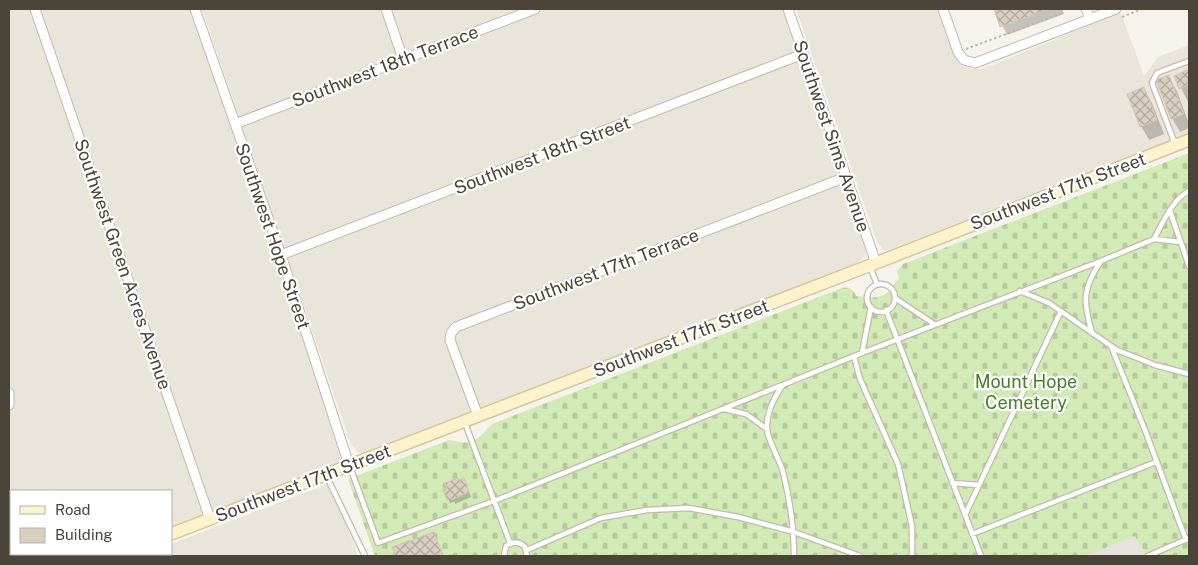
<svg xmlns="http://www.w3.org/2000/svg" width="1198" height="565" viewBox="0 0 1198 565" font-family="'Public Sans',sans-serif">
<style>
.residential{fill:#eae5da}
.cemetery{fill:url(#cemetery-stones)}
.parking{fill:#e5e3e0}
.shadow{fill:#0003}
.building{fill:url(#building-cross-hatch);stroke:#d3c7b4}
.lines{fill:none;stroke-linecap:round;stroke-linejoin:round}
.service-casing{stroke:#c2bbae;stroke-width:7}
.minor-casing{stroke:#c2bbae;stroke-width:11}
.secondary-casing{stroke:#d6c79b;stroke-width:14}
.path{stroke:#c4b79f;stroke-width:2;stroke-dasharray:2.5 2.5;stroke-linecap:butt}
.service{stroke:#fff;stroke-width:4.5}
.minor{stroke:#fff;stroke-width:9}
.secondary{stroke:#fff3cd;stroke-width:11}
.labels{text-anchor:middle;dominant-baseline:central;stroke-width:4.5;stroke-linejoin:round;paint-order:stroke}
.street-label{font-size:18px;fill:#4b4439;stroke:#fff}
.park-label{font-size:18px;fill:#4a7f2a;stroke:#fff}
</style>
<defs>
<pattern id="cemetery-stones" width="16" height="16" patternUnits="userSpaceOnUse" patternTransform="scale(1.25)"><rect width="16" height="16" fill="#d2eab5"/><path d="M2 7V4a2 2 0 0 1 4 0v3zM10 15v-3a2 2 0 0 1 4 0v3z" fill="#b6ca9c"/></pattern>
<pattern id="building-cross-hatch" width="8" height="8" patternUnits="userSpaceOnUse" patternTransform="scale(1.25)"><rect width="8" height="8" fill="#d8cfc1"/><path d="M0 0l8 8M0 8l8-8" fill="none" stroke="#b1aa9e"/></pattern>
</defs>
<rect width="100%" height="100%" fill="#f6f3ec"/>
<path class="residential" d="M 9,9 L 190,9 L 343,456 L 341,462 L 171,527 L 171,491 L 11,491 L 11,554 L 100,554 L 94,556 L 9,556 Z
M 202,9 L 783,9 L 866,248 L 867,254 L 859,262 L 365,454 L 358,453 L 351,444 Z
M 796,9 L 939,9 L 958,59 L 963,65 L 970,69 L 981,69 L 992,65 L 1121,13 L 1144,76 L 1158,57 L 1189,45 L 1189,133 L 889,250 L 883,250 L 877,241 Z
M 331,483 L 358,556 L 138,556 L 144,554 L 171,554 L 171,544 Z"/>
<path class="cemetery" d="M 1189,153 L 1189,556 L 375,556 L 348,479 L 449,440 C 474,445 475,442 492,424 L 842,288 C 849,287 854,289 856,296 C 866,297 880,300 888,292 C 892,288 893,283 899,279 L 897,271 L 903,264 Z"/>
<path class="parking" d="M 1135,536 L 1146,556 L 1085,556 Z"/>
<path class="shadow" d="M 995,9 L 1062,9 L 1064,14 L 1007,35 Z
M 1189,71 L 1189,101 L 1188,102 L 1175,76 Z
M 1169,77 L 1177,91 L 1189,124 L 1189,128 L 1180,132 L 1172,118 Z
M 1144,89 L 1152,103 L 1164,134 L 1149,140 L 1141,126 Z
M 466,484 L 471,497 L 455,504 L 455,502 L 450,503 L 448,499 Z
M 433,533 L 444,556 L 397,556 L 394,548 Z"/>
<path class="building" d="M 994,9 L 1050,9 L 1000,27 Z
M 1189,69 L 1189,85 L 1179,89 L 1174,76 Z
M 1169,75 L 1184,114 L 1171,119 L 1156,80 Z
M 1144,87 L 1157,120 L 1140,127 L 1127,94 Z
M 458,478 L 459,480 L 464,478 L 469,492 L 452,500 L 451,498 L 447,500 L 443,490 L 447,488 L 445,483 Z
M 434,532 L 443,556 L 395,556 L 392,547 Z"/>
<g class="lines">
<g class="service-casing">
<path id="service" d="M 1175,144 L 1152,83 L 1157,73 L 1189,61
M 1170,211 L 1189,266
M 1154,239 C 1163,222 1172,200 1189,191
M 870,267 L 877,284
M867 298a14 14 0 1 1 28 0a14 14 0 1 1-28 0Z
M 1020,291 L 1049,303 L 1117,350 L 1155,365 L 1189,374
M 895,298 L 934,324
M 886,310 L 981,556
M 1092,333 C 1083,301 1082,289 1101,261
M 1111,346 L 1145,430 L 1186,540
M 862,353 L 871,307
M 854,356 L 860,379 L 898,464 L 912,526 L 912,556
M 782,386 C 774,398 766,414 767,429 C 768,441 780,460 783,472 C 790,500 794,528 794,556
M 724,409 L 746,414 L 767,429
M 465,423 L 510,543
M 350,467 L 378,543 L 494,501 L 862,353 L 1101,261 L 1154,239 L 1180,242
M 326,475 L 365,556
M 952,483 L 979,485
M 965,515 L 1061,311
M 972,534 L 1156,462
M 527,550 L 601,518 L 647,510 L 689,508 L 738,517 L 794,532 L 860,556
M 504,556 L 506,546 C 513,541 519,541 525,547 L 527,556
M 1148,556 L 1189,538"/>
</g>
<g class="minor-casing">
<path id="minor" d="M 35,9 L 210,519
M 195,9 L 281,255 L 349,465
M 386,9 L 403,59
M 788,9 L 876,263
M 943,9 L 958,52 L 964,60 L 975,63 L 1116,9
M 1086,9 L 1090,19
M 235,124 L 535,9
M 281,255 L 803,54
M 9,393 L 9,405
M 478,416 L 450,340 L 451,333 L 456,327 L 846,177
M 140,554 L 141,556"/>
</g>
<g class="secondary-casing">
<path id="secondary" d="M 171,534 L 876,263 L 1189,140
M 114,556 L 120,554"/>
</g>
<path class="path" d="M 1122,17 L 1142,9
M 966,49 L 1062,13 L 1062,9"/>
<use href="#service" class="service"/>
<use href="#minor" class="minor"/>
<use href="#secondary" class="secondary"/>
</g>
<g class="labels">
<g class="street-label">
<text transform="translate(385 66) rotate(-21)">Southwest 18th Terrace</text>
<text transform="translate(832 136) rotate(71)">Southwest Sims Avenue</text>
<text transform="translate(542 155) rotate(-21)">Southwest 18th Street</text>
<text transform="translate(1058 191) rotate(-21)">Southwest 17th Street</text>
<text transform="translate(273 236) rotate(71)">Southwest Hope Street</text>
<text transform="translate(123 264) rotate(71)">Southwest Green Acres Avenue</text>
<text transform="translate(606 269) rotate(-21)">Southwest 17th Terrace</text>
<text transform="translate(681 338) rotate(-21)">Southwest 17th Street</text>
<text transform="translate(303 483) rotate(-21)">Southwest 17th Street</text>
</g>
<g class="park-label">
<text x="1026" y="381">Mount Hope<tspan x="1026" dy="21">Cemetery</tspan></text>
</g>
</g>
<rect width="1198" height="565" fill="none" stroke="#4b4439" stroke-width="20"/>
<rect x="10" y="490" width="162" height="65" fill="#ffffff" stroke="#b7b4b0"/>
<rect x="20" y="506" width="25" height="8" fill="#fff3cd" stroke="#b7b4b0"/>
<text x="55" y="515" font-size="15" fill="#4b4439">Road</text>
<rect x="20" y="528" width="25" height="15" fill="#d8cfc1" stroke="#b7b4b0"/>
<text x="55" y="540" font-size="15" fill="#4b4439">Building</text>
</svg>
